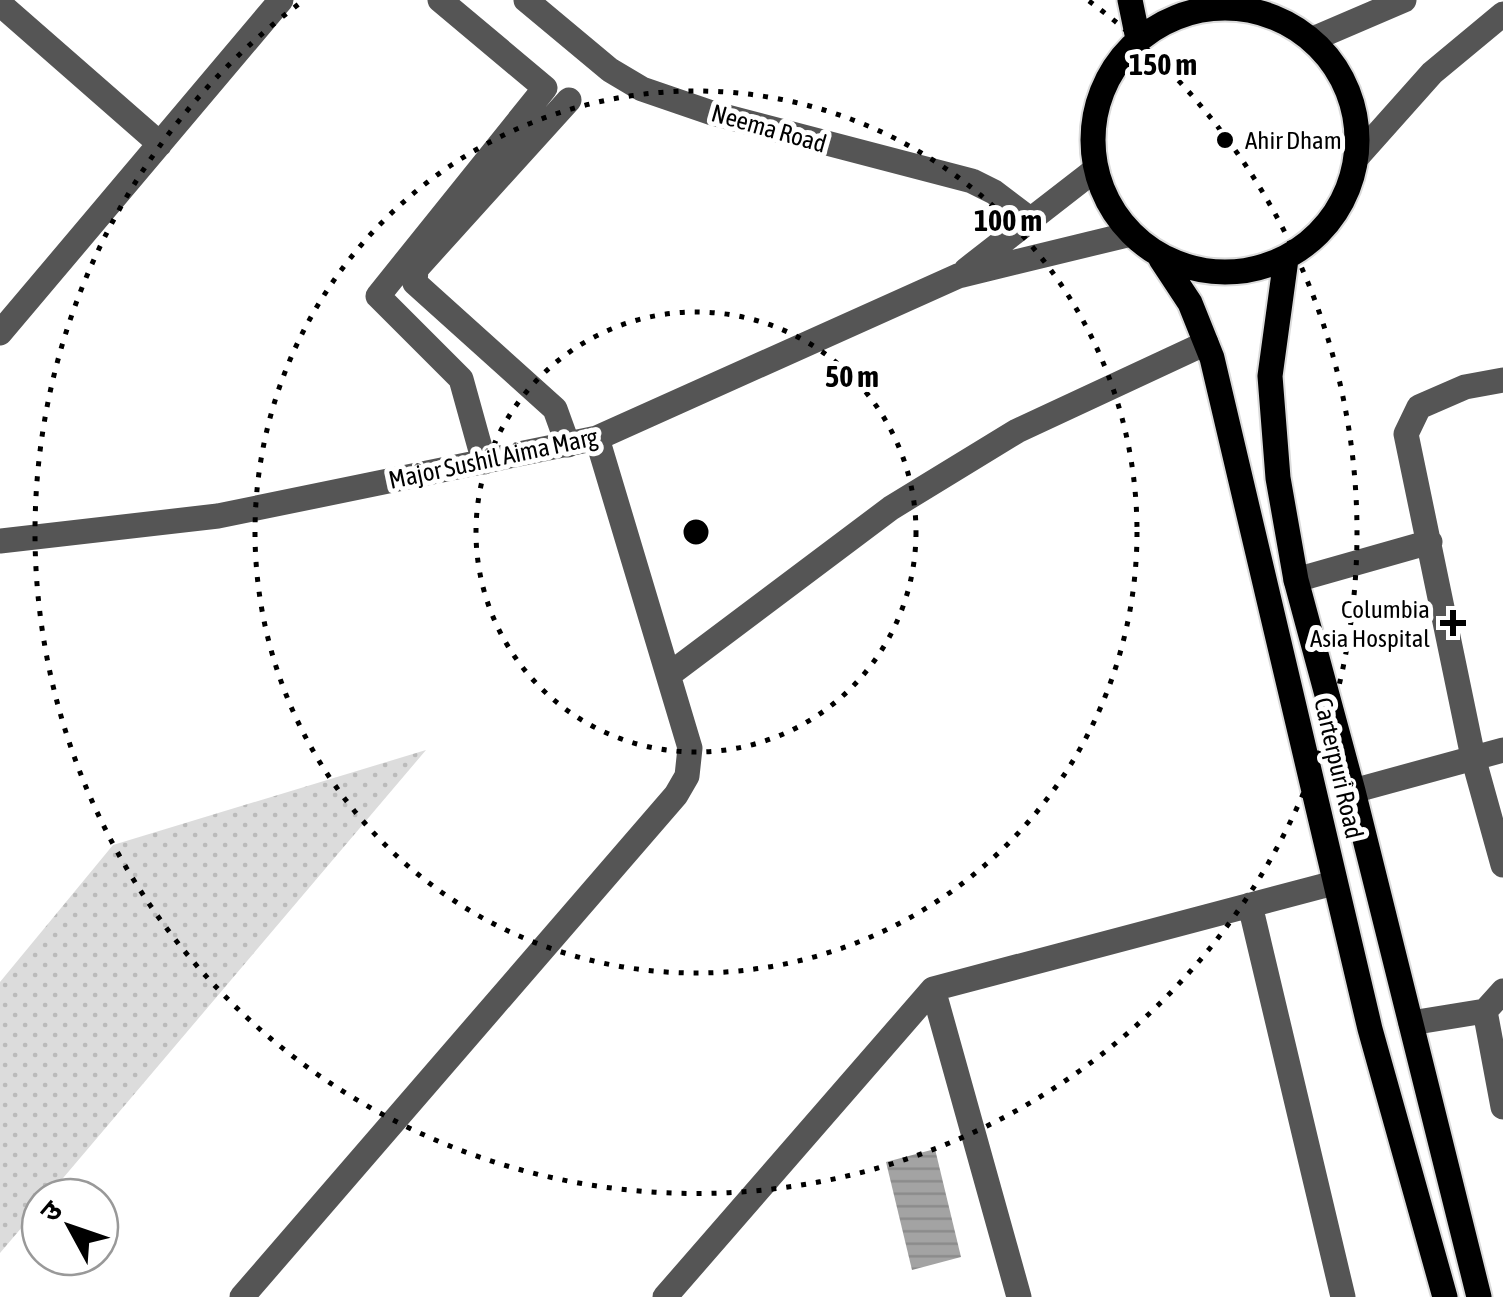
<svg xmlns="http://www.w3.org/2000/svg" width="1503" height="1297" viewBox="0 0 1503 1297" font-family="'Asap Condensed','Noto Sans Devanagari',sans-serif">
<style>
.green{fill:url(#green-dots)}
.water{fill:url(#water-rules)}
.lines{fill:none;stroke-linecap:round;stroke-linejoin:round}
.major-casing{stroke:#dbdbdb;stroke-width:29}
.minor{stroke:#555;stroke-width:25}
.major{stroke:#000;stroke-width:25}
.ring{fill:none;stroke:#000;stroke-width:5;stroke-dasharray:5 10}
.poi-dot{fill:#000;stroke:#fff;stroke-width:4}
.labels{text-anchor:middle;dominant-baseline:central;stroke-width:10;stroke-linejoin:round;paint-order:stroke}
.street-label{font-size:25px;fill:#000;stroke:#fff}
.poi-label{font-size:25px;fill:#000;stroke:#fff;text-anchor:start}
.centre{fill:#000;stroke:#fff;stroke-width:5}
.ring-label{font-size:30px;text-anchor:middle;font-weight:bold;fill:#000;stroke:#fff;stroke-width:10;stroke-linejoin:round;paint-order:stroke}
</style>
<defs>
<pattern id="green-dots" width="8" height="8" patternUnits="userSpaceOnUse" patternTransform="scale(2.5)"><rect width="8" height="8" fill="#dcdcdc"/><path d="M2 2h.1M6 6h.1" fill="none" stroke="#bbb" stroke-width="1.8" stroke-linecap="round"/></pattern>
<pattern id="water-rules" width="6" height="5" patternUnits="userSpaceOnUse" patternTransform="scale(2.5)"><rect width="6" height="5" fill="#a3a3a3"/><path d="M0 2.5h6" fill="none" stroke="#8b8b8b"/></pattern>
</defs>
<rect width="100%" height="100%" fill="#fff"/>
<path class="green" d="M 426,750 L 47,1197 L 40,1197 L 40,1206 L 0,1253 L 0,982 L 113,845 Z"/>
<path class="water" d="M 935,1149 L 961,1257 L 912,1270 L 886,1162 Z"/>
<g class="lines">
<g class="major-casing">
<path id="major" d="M 1130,0 L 1138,39
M1093 140a132 132 0 1 1 264 0a132 132 0 1 1-264 0Z
M 1161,259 L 1190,303 L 1212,358 L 1370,1029 L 1445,1297
M 1286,259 L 1270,376 L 1278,478 L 1296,580 L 1353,791 L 1479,1297"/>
</g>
<path class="minor" d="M 440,0 L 545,88 L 378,296 L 461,379 L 484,462
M 526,0 L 610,70 L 642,89 L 712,113 L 972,181 L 994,192 L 1031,220
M 0,4 L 160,144
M 1313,39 L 1404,0
M 1358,156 L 1432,73 L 1503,14
M 966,270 L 1096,169
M 0,333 L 281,0
M 1503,380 L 1465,387 L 1419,407 L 1406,434 L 1473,757 L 1503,865
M 568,445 L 555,409 L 415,283 L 416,269 L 569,100
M 0,541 L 218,516 L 597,438 L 958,276 L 1131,234
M 1296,580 L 1430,542
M 670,674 L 891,508 L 1017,431 L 1206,343
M 1353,791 L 1503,750
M 1250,905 L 1343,1297
M 933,989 L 1019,1297
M 1485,1011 L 1503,1107
M 1411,1023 L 1485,1011 L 1503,991
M 242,1297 L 676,795 L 687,776 L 690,748 L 597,438
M 665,1297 L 933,989 L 1334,883"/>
<use href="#major" class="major"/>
</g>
<g class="ring">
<circle cx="696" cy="532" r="220"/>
<circle cx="696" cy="532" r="441"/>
<path d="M1089 1A661 661 0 1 1 303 1"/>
</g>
<g class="poi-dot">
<circle cx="1225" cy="140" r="10"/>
<path d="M1448 608h10v10h10v10h-10v10h-10v-10h-10v-10h10z"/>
</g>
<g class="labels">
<g class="street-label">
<text transform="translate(769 128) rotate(16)">Neema Road</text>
<text transform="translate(493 458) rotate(-12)">Major Sushil Aima Marg</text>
<text transform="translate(1339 768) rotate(77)">Carterpuri Road</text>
</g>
<g class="poi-label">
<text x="1245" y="140">Ahir Dham</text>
<text x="1430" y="609" text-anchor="end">Columbia<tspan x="1430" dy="29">Asia Hospital</tspan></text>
</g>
</g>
<circle cx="696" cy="532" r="15" class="centre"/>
<g class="ring-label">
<text x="1163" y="75">150 m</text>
<text x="1008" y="231">100 m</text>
<text x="852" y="387">50 m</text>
</g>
<g transform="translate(70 1227) rotate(310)"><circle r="48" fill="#ffffff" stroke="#999999" stroke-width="2.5"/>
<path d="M0-8L18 38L0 25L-18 38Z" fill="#000000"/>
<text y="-15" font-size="28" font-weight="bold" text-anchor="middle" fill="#000000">उ</text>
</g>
</svg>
